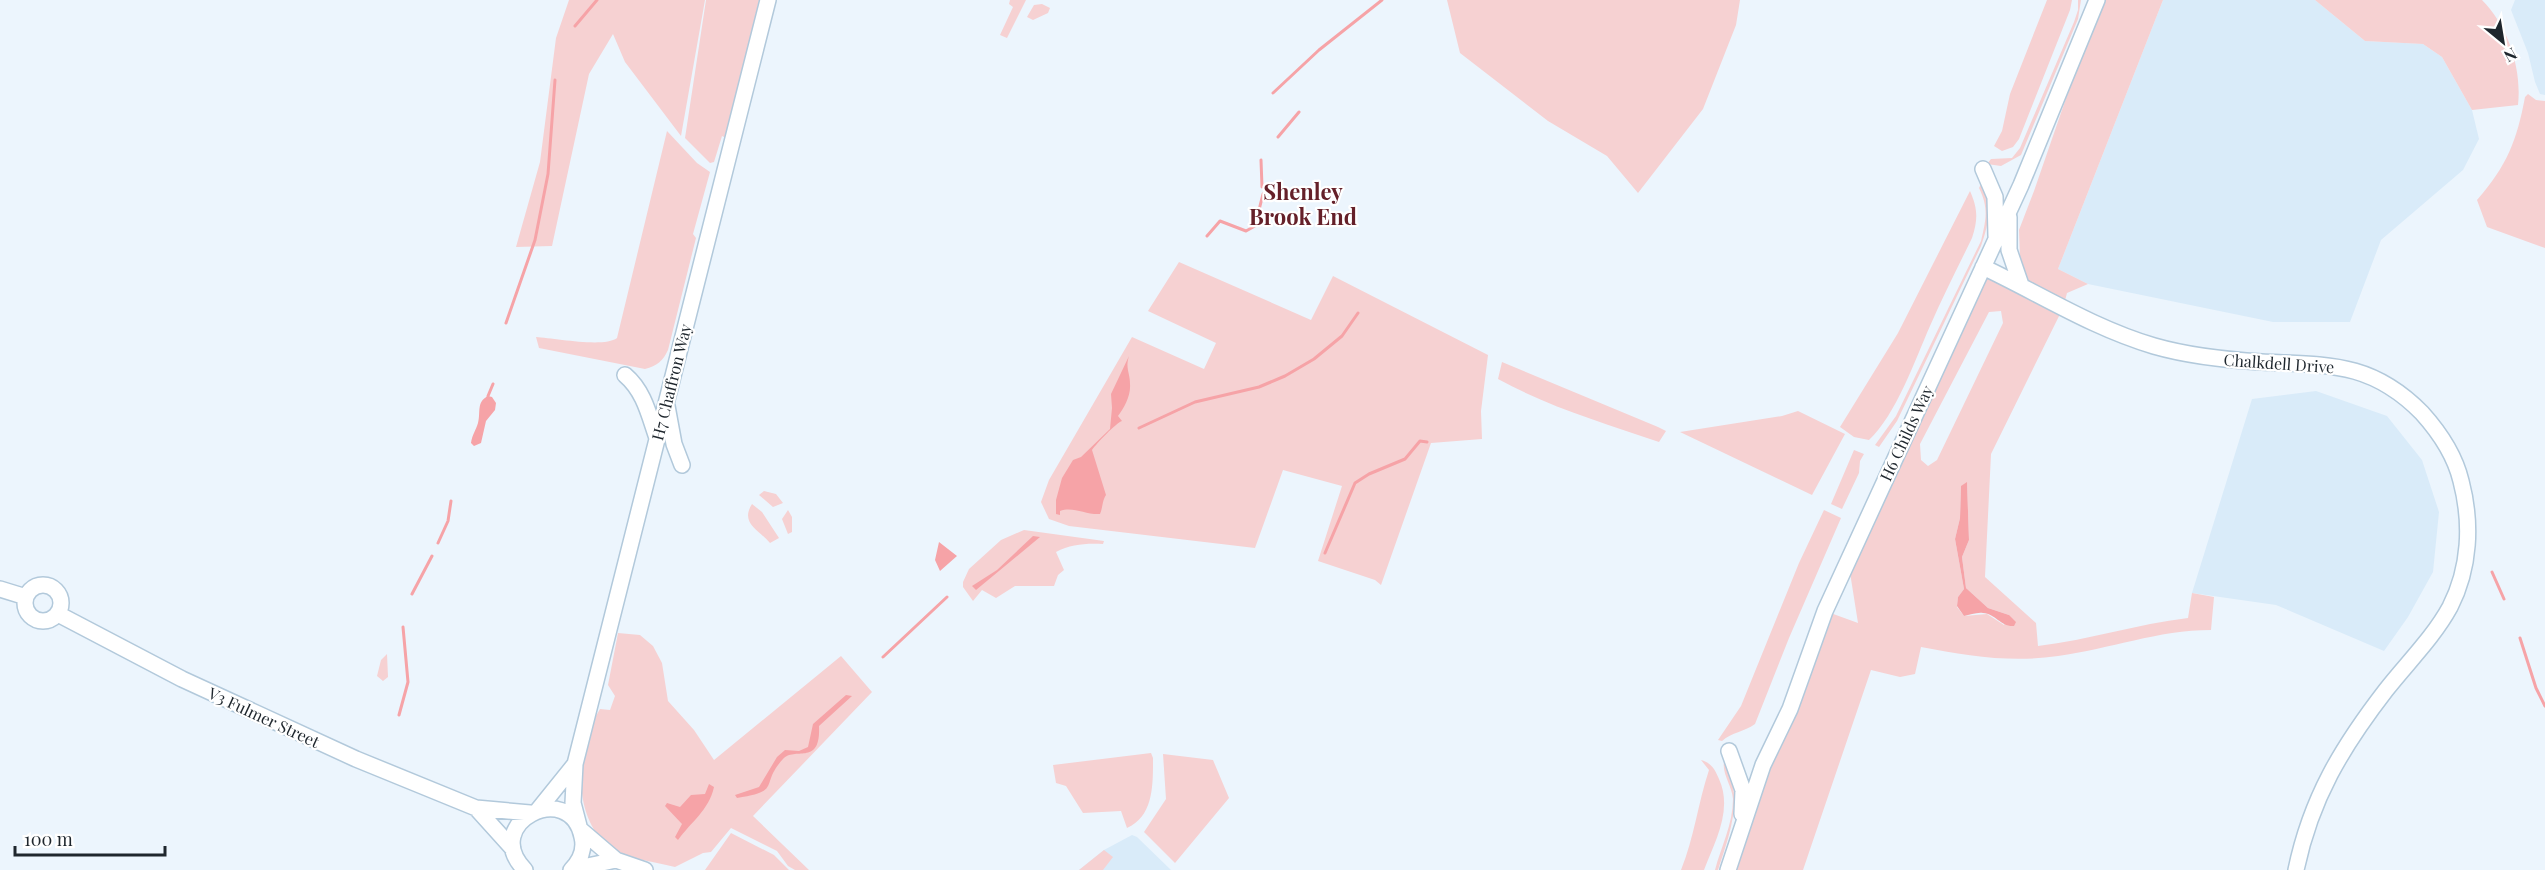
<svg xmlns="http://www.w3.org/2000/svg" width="2545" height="870" viewBox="0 0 2545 870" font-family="'Playfair Display',serif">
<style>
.built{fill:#d9ebf9}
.green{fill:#f6d1d2;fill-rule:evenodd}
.water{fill:#f6a3a7}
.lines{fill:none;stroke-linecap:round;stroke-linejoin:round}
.stream{stroke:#f6a3a7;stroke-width:3}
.tertiary-casing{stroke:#b2c9db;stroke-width:18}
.tertiary{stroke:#fff;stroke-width:15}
.labels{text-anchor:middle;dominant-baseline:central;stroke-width:4.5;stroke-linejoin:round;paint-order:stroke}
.street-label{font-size:16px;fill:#1e262d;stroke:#fff}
.district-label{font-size:22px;font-weight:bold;fill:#652029;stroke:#fff}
</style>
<rect width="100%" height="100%" fill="#ecf5fd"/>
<path class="built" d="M 2163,0 L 2315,0 L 2365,41 L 2423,44 L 2442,57 L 2472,110 L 2479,139 L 2463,170 L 2381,240 L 2350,322 L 2273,322 L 2088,284 L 2058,269 Z
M 2515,0 L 2545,0 L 2545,95 L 2540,94 L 2535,82 L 2528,53 L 2511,10 Z
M 2316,391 L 2387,416 L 2422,460 L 2439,512 L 2433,572 L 2408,617 L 2384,651 L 2276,605 L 2192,593 L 2252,399 Z
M 1132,835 L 1137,837 L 1171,870 L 1079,870 L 1104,850 Z"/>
<path class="green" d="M 569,0 L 705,0 L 681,136 L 625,62 L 613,34 L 589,74 L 552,246 L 516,247 L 540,162 L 556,38 Z
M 706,0 L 759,0 L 726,138 L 722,136 L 714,162 L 710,163 L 685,138 Z
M 1010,0 L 1026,0 L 1007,38 L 1000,35 L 1013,7 L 1009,4 Z
M 1447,0 L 1740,0 L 1736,25 L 1703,109 L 1638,193 L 1607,156 L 1548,121 L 1460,53 Z
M 2047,0 L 2072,0 L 2070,10 L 2019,139 L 2013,147 L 2002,151 L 1994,146 L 2002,131 L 2010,94 Z
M 2078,0 L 2081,0 L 2078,19 L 2021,155 L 2001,166 L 1987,164 L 1991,159 L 2012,158 L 2020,148 L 2074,22 L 2078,10 Z
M 2100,0 L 2163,0 L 2058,269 L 2088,284 L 2067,293 L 2063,308 L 1991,454 L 1985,577 L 2036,623 L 2038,646 C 2089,640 2137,624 2188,618 L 2192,593 L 2214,597 L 2211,630 C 2158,630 2110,649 2058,656 C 2012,663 1967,656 1921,647 L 1915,674 L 1900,677 L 1871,670 L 1803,870 L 1728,870 L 1825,611 L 1858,623 L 1848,560 L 1983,267 L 2021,284 L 2019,230 L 2034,191 ZM 2001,311 L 2003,323 L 1937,460 L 1928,466 L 1921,460 L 1920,444 L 1989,312 ZM 1967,483 L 1969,540 L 1962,557 L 1966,588 L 1988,608 L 2009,615 L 2004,625 L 1987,614 L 1964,616 L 1957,607 L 1958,597 L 1964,589 L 1955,539 L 1960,518 L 1961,487 Z
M 2315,0 L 2482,0 C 2508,26 2522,68 2518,105 L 2472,110 L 2442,57 L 2423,44 L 2365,41 Z
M 1042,4 L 1050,8 L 1048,13 L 1033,20 L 1027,17 L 1034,5 Z
M 2528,94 L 2536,100 L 2545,101 L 2545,248 L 2487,227 L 2477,200 C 2507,166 2517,140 2525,97 Z
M 667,131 L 697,163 L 710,172 L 693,234 L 696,238 L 668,350 C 663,361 657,366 645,369 L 539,348 L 536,337 C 554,338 604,348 617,338 Z
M 1982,182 C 1991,208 1990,220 1981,246 L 1897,421 L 1879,447 L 1875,445 L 1896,416 L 1981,241 C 1986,220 1989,208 1979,188 Z
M 1970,191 C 1978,209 1978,220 1972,238 C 1958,267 1943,296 1930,326 C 1915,360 1896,415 1869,440 L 1854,437 L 1840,427 L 1898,333 Z
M 1179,262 L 1311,320 L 1333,276 L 1488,355 L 1481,411 L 1482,439 L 1431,443 L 1381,585 L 1375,580 L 1318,561 L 1342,486 L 1283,470 L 1255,548 L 1069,526 L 1049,519 L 1041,502 L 1049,480 L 1132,337 L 1204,369 L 1216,343 L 1148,311 Z
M 1502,362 L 1658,427 L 1666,431 L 1659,442 C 1604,423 1549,407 1498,379 Z
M 1798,411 L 1845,434 L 1812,495 L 1680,432 L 1782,416 Z
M 1854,450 L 1864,454 L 1860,461 L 1859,473 L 1842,509 L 1831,504 Z
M 764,491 L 776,494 L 783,503 L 773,507 L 759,495 Z
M 752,504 L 762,512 L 779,538 L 770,543 C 758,529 740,523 752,504 Z
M 788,510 L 792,517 L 792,532 L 788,534 L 782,519 Z
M 1824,510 L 1841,518 L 1789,638 L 1755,724 C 1744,732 1732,732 1722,741 L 1718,740 L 1741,706 L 1799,563 Z
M 1024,530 L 1104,541 L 1103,544 C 1087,543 1071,544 1056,552 L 1064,570 L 1058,575 L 1054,586 L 1015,586 L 996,598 L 982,590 L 973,601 L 963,587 L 963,582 L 969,569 L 1001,540 Z
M 618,633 L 640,635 L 653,646 L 662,663 L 668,701 L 694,730 L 714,760 L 841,656 L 872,692 L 753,816 L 809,870 L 795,870 L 788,866 L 777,851 L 731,828 L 711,852 L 703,853 L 675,867 C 653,861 622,859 605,843 C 571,811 577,746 600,709 L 610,710 L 615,696 L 608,685 Z
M 387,654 L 388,677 L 383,681 L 377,676 L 381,660 Z
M 1151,753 L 1153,758 C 1153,784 1154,816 1127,828 L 1121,811 L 1083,813 L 1066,786 L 1056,783 L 1053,765 Z
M 1163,754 L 1213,760 L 1229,798 L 1175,863 L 1144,832 L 1166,799 Z
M 1701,760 C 1712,763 1715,770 1719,779 C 1733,810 1715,841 1704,870 L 1681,870 C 1694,838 1698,803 1709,770 Z
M 1724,762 C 1745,797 1729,835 1718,870 L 1715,870 C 1721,847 1733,824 1733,799 C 1732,786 1722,774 1724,762 Z
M 731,833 L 774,855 L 789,870 L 705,870 Z
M 1104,850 L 1113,857 L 1103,870 L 1079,870 Z"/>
<path class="water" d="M 1129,356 C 1125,368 1130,373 1130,384 C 1131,396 1124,408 1118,416 L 1122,421 C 1116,423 1097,443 1092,450 L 1106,495 C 1102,501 1103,507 1100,514 C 1086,515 1073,506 1060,511 L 1060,515 L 1056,514 L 1056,500 L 1062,478 L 1073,460 L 1081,457 L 1110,429 L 1112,408 L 1111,394 Z
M 488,396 L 492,397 L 496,403 L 495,410 L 486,421 L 481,443 L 474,446 L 471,443 C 472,435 476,430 478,423 C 481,412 476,402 488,396 Z
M 1967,482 L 1969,540 L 1962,557 L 1966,588 L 1988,608 L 2009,615 L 2016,622 L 2014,626 C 2001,627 1996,614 1983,613 C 1977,612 1970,615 1964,616 L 1957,606 L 1958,597 L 1964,589 L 1955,539 L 1960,518 L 1961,486 Z
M 1033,536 L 1040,537 L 976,590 L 972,586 L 997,570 Z
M 939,542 L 957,556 L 940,571 L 935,560 Z
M 846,695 L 852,696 L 819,726 C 821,767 795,746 783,759 C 759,785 783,791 737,798 L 735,795 L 759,787 L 777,757 L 785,750 L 799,751 L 808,747 L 813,724 Z
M 709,784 L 714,787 C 709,810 691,822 678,840 L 675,837 L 682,824 L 665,806 L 667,803 L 680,807 L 691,795 L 705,794 Z"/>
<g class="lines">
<path class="stream" d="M 575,26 L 597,0
M 1273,93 L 1319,50 L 1382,0
M 1278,137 L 1299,112
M 1261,160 L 1262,187
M 1207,236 L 1220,221 L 1246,231 L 1255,226 L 1263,194
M 506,323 L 535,240 L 548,174 L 555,80
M 488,396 L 493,384
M 1139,428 L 1195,402 L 1259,387 L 1285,376 L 1314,359 L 1342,336 L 1358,313
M 438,543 L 448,521 L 451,501
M 1325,553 L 1355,483 L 1369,474 L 1405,459 L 1420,441 L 1427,442
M 2492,572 L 2504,599
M 412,594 L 432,556
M 2520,638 L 2536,688 L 2545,706
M 883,657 L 947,597
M 399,715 L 408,682 L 403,627"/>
<g class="tertiary-casing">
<path id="tertiary" d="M 1983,169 L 1995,197 L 1996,236
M 2009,217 L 2009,250 L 2021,285
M 1983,267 C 2040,294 2093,328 2154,346 C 2189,356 2226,360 2262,362 C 2329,365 2372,362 2422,413 C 2440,433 2455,456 2461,481 C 2472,523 2470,568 2450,607 C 2433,638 2407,663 2386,690 C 2342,747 2311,798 2296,870
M 625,375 C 644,391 649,415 657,438
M 667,406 L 674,444 L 682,465
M25 603a18 18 0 1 1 36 0a18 18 0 1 1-36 0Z
M 0,589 L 26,597
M 58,614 L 182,679 L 356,759 L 476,808 L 530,813
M 1729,751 L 1743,790 L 1742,814
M 476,808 L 513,849
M 538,810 L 575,764
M 579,826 L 573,803 L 575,764 L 768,0
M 581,830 L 616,860 L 645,870
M 573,869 L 616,860
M 525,870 C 479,823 570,778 582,837 C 585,849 580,861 571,870
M 1728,870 L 1763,765 L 1790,709 L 1825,611 L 2021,185 L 2097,0"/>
</g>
<use href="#tertiary" class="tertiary"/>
</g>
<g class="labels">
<g class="street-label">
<text transform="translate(2279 363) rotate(4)">Chalkdell Drive</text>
<text transform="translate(671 382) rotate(-76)">H7 Chaffron Way</text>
<text transform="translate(1906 433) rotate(-65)">H6 Childs Way</text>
<text transform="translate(264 717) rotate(25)">V3 Fulmer Street</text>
</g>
<g class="district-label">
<text x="1303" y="191">Shenley<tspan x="1303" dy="25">Brook End</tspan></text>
</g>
</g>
<g transform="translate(2503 42) rotate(150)" stroke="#ffffff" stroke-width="4.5" paint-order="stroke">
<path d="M0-4.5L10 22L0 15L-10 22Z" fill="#1e262d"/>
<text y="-9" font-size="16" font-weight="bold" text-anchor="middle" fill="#1e262d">N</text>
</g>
<path d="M15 846v9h150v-9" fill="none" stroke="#1e262d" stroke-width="3"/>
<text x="24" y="846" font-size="18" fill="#1e262d" stroke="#ffffff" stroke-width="4.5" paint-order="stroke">100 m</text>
</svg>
